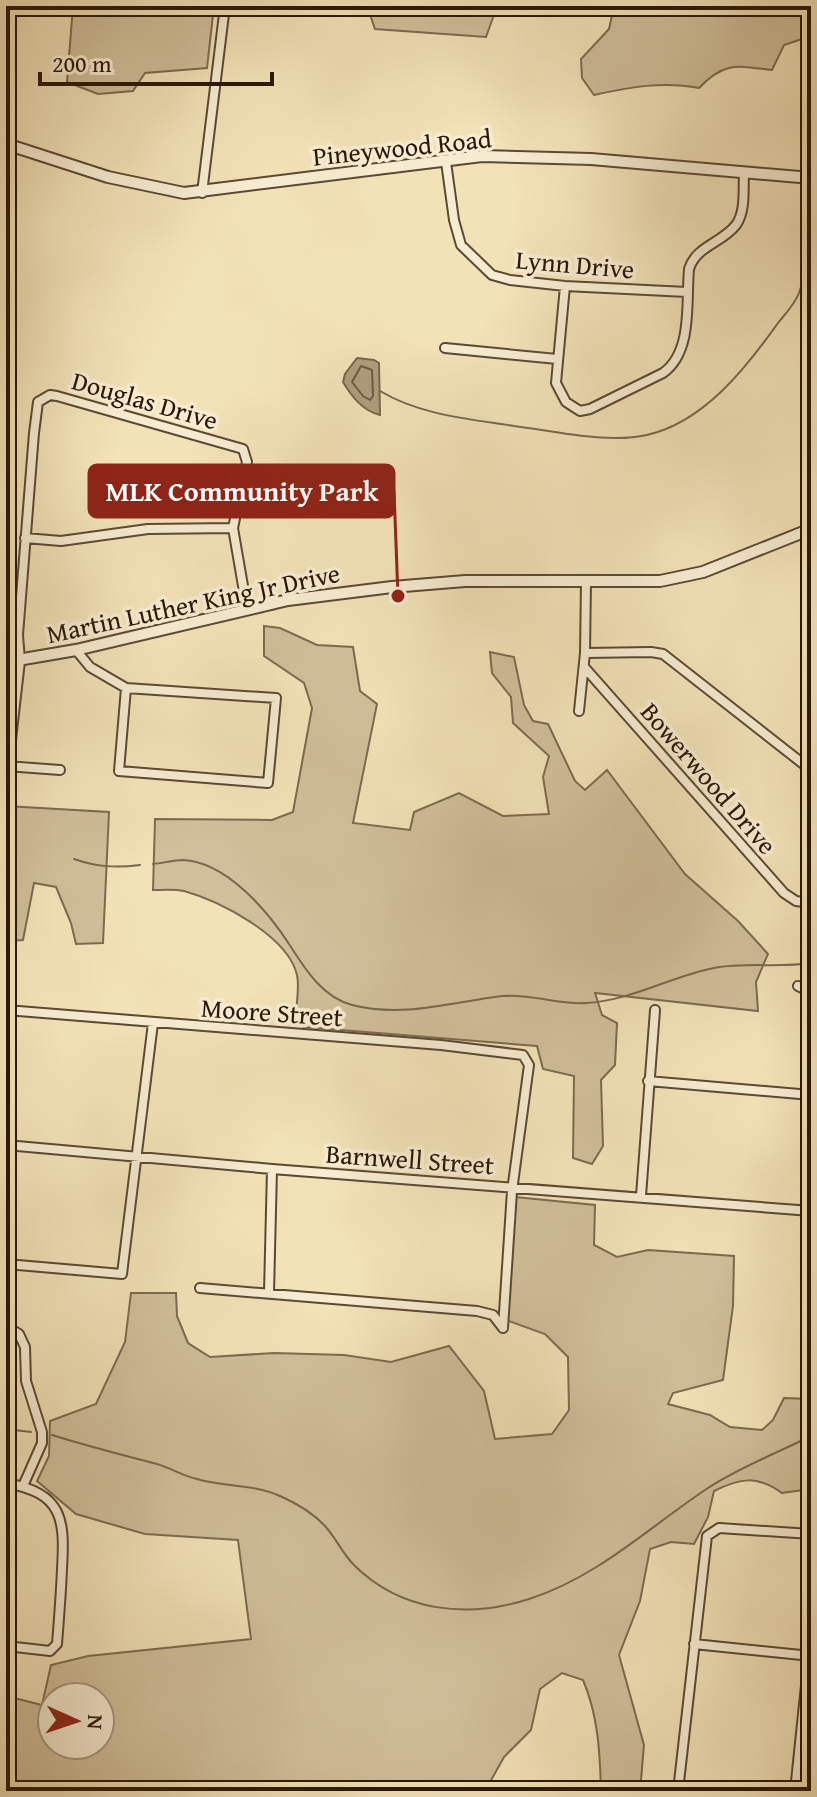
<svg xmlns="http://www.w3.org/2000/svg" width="817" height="1797" viewBox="0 0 817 1797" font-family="'Gentium Book Plus',serif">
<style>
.green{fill:#d0bf9a;stroke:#7c6b50;stroke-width:2;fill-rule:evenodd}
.water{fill:#ae9d7c;stroke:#79674d;stroke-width:2}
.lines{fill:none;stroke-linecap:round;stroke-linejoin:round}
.shore{stroke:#6c5a42;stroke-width:2}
.stream{stroke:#79674d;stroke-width:2}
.minor-casing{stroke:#5b4a33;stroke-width:12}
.tertiary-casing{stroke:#5b4a33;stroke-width:14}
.minor{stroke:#f7ecd1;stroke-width:8}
.tertiary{stroke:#f7ecd1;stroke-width:10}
.labels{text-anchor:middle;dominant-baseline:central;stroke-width:7;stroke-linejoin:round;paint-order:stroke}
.street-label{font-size:26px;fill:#291707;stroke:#f7ecd1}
.leader{fill:none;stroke:#8f2418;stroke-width:3}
.callout-dot{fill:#8f2418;stroke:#f7ecd1;stroke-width:3}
.callout{fill:#8f2418;stroke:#8f2418;stroke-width:3}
.callout-label{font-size:28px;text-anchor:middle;font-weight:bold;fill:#fff}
</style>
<rect width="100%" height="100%" fill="#f2e2b8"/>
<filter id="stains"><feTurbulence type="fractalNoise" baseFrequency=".0025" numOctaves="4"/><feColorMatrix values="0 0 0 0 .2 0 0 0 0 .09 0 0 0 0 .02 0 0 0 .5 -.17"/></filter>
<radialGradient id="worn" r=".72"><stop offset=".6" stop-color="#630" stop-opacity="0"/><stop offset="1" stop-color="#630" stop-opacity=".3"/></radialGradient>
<path class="green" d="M 73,6 L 214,6 L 207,68 L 145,73 L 133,91 L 98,94 L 67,82 Z
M 367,6 L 525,6 L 495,12 L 486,37 L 375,29 Z
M 614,6 L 811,6 L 811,45 L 805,38 L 784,45 L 772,70 C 737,66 725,61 699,88 C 663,81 630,87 594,95 L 582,78 L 581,59 L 609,29 Z
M 264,626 L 280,628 L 317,645 L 353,647 L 360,691 L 377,704 L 353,823 L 410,830 L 414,812 L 459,793 L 503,816 L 549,814 L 543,777 L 549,756 L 513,723 L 511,697 L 492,673 L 490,652 L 514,657 L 524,705 L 533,721 L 548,724 L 575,781 L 585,790 L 607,770 L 685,874 L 738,921 L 768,954 L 756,982 L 758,1011 L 595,993 L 602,1015 L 617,1023 L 615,1065 L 601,1080 L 603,1146 L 592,1164 L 573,1158 L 574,1076 L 543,1069 L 537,1046 L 304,1027 L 295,1019 C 296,1006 300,988 297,975 C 288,936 220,901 184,891 C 174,889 163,890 153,890 L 155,819 L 272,820 L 293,812 L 312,708 L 304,683 L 264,656 Z
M 6,806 L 109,812 L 103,943 L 76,944 L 71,923 L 56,887 L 34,883 L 23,940 L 6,941 Z
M 515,1197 L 595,1205 L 594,1245 L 617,1257 L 648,1250 L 734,1256 L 733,1306 L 723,1380 L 673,1393 L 668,1404 L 710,1415 L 730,1427 L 762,1430 L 773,1420 L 784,1398 L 811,1399 L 811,1489 L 782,1493 C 757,1475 740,1478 714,1491 L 708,1517 L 694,1544 L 671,1542 L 650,1549 L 640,1601 L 619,1655 L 644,1745 L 640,1791 L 601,1791 C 600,1752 598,1715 583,1680 L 562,1673 L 540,1689 L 531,1730 L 504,1757 L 485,1791 L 6,1791 L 6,1696 L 42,1705 L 51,1665 L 88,1656 L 251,1639 L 238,1540 L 145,1534 L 76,1514 L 37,1481 L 49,1456 L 50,1421 L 96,1404 L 125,1342 L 131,1293 L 176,1293 L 177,1316 L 188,1343 L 210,1357 L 274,1353 L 344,1355 L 391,1362 L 449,1346 L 484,1391 L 495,1439 L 552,1434 L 569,1410 L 568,1357 L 545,1334 L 506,1320 ZM 52,1697 L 100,1697 L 100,1745 L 52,1745 Z"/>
<path class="water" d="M 357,358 L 374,360 L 379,363 L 380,415 C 363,411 352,397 343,382 L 345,374 Z"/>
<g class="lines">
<path class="shore" d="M 361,366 L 372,370 L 373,396 L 370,400 L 363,396 L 352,382 Z"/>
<path class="stream" d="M 380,391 C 420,415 469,419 514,426 C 554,431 608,444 647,435 C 704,422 746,368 778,323 C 785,314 795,304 799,293 C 806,275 807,253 811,234
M 74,859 C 97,867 116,868 140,865
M 153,864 C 163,863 174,860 183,860 C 226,862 267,910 289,944 C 305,969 322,997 352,1005 C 403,1018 452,1002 502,996 C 531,993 558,1005 586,1003 C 630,1001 672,976 714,968 C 746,962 779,968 811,963
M 6,1429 L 31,1432
M 52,1435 C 87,1446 122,1455 157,1464 C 171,1468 183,1476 197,1479 C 224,1487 254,1484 280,1496 C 296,1503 313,1513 325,1526 C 336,1538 342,1553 354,1565 C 401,1612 468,1619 529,1599 C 598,1577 649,1527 708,1488 C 740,1467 777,1453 811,1436"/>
<g class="minor-casing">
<path id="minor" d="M 446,162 L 454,220 L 461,245 L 492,275 L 510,280 L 565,286 L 687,292
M 202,193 L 225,6
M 565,286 L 556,383 L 566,402 L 580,411 L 590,409 L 663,373 C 693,352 686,302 689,269 C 696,246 722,243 736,225 C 746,211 743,189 744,173
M 445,348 L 557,359
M 25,538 L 61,541 L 148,529 L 233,528
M 76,650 L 90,667 L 126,688 L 276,698 L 268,783 L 119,771 L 126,688
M 585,653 L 651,652 L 663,654 L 811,770
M 585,668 L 784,893 L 796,901 L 811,903
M 579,711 L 585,653 L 586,581
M 6,766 L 60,770
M 8,766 L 20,661 L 18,635 L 34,433 L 38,402 L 50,395 L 57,396 L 243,449 L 247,462 L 233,528 L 247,609
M 798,986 L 811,992
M 6,1010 L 441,1045 L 523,1055 L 529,1065 L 512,1191 L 503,1328
M 648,1081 L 811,1095
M 6,1145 L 272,1169 L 811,1211
M 641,1196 L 655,1010
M 6,1264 L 122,1274 L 153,1023
M 200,1288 L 477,1311 L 493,1315 L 503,1328
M 269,1293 L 272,1169
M 6,1326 L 19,1334 L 25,1347 L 26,1381 L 42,1432 L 42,1443 L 23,1486
M 6,1483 C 63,1493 65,1519 62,1569 C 61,1594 59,1619 57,1644 L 50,1651 L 6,1646
M 694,1644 L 811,1656
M 678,1791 L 707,1536 L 719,1528 L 811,1534
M 795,1791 L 811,1637"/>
</g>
<g class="tertiary-casing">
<path id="tertiary" d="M 6,144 L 108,177 L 184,193 L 482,156 L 591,159 L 811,178
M 6,662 L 76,650 L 288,600 L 392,587 L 465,581 L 660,581 L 703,572 L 811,529"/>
</g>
<use href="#minor" class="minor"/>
<use href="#tertiary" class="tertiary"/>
</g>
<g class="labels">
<g class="street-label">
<text transform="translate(402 147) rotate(-6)">Pineywood Road</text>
<text transform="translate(575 264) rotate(5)">Lynn Drive</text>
<text transform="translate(145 400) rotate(16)">Douglas Drive</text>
<text transform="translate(193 603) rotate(-12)">Martin Luther King Jr Drive</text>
<text transform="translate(709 778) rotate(49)">Bowerwood Drive</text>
<text transform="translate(272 1012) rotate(4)">Moore Street</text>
<text transform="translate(410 1159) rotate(4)">Barnwell Street</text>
</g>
</g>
<path class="leader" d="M398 596L394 491"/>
<circle class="callout-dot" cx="398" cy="596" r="8"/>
<rect class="callout" x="89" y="465" width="305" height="52" rx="8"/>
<g class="callout-label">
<text x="242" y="501">MLK Community Park</text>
</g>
<rect width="817" height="1797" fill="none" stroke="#f2e2b8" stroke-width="32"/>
<rect x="8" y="8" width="801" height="1781" fill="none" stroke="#291707" stroke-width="4"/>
<rect x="16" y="16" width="785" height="1765" fill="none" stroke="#291707" stroke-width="2"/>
<g transform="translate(76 1721) rotate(93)"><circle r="38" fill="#f7ecd1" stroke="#a59780" stroke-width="2"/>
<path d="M0-6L14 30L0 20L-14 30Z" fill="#8f2418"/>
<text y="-12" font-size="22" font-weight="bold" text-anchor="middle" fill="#291707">N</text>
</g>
<path d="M40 72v12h232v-12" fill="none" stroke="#291707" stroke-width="4"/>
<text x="52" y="72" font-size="24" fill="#291707" stroke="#f7ecd1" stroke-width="6" paint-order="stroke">200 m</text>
<rect width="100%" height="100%" filter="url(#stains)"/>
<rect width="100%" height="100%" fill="url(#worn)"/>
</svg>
